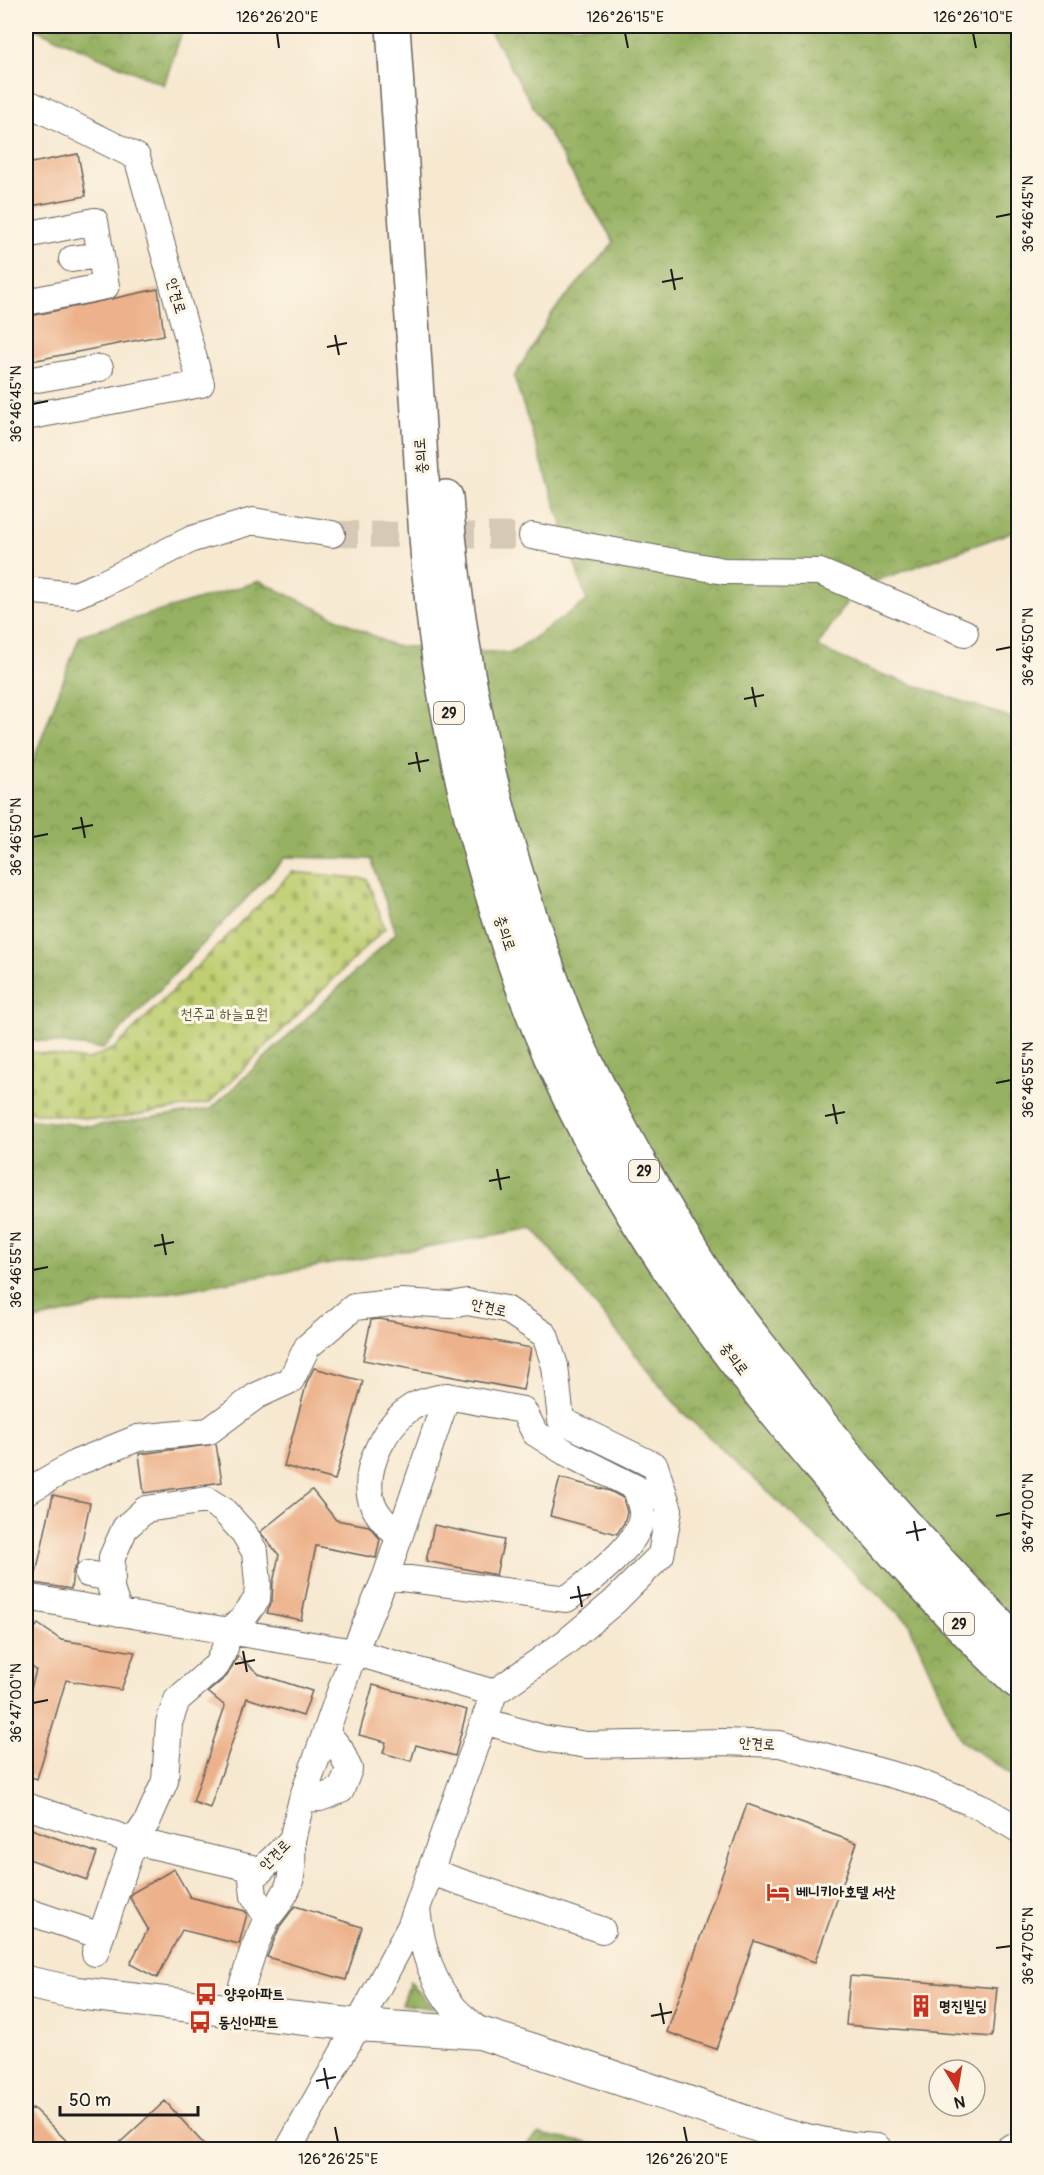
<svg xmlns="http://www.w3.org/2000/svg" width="1044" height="2175" viewBox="0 0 1044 2175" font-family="Pangolin,'Poor Story',sans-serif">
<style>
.forest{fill:url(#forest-crowns);stroke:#59663f;stroke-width:1.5}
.cemetery{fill:url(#cemetery-stones);stroke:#6d7546;stroke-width:1.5}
.building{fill:#edb28c}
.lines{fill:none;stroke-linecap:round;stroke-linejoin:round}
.minor-tunnel{stroke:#d6c9b5;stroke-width:26;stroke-dasharray:26 13;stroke-linecap:butt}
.minor-casing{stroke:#69635b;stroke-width:28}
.major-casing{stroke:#69635b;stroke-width:34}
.highway-casing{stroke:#69635b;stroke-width:36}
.minor{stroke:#fff;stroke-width:26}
.major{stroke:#fff;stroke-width:32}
.highway{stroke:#fff;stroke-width:33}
.ticks{fill:none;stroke:#1c1c1c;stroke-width:2}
.labels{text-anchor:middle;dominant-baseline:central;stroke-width:6;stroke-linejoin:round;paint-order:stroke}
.shield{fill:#fcf5e5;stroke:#5f5d58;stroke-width:1.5}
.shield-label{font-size:14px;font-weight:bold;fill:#1c1c1c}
.street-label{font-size:15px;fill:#1c1c1c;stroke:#fcf5e5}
.park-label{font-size:15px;fill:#555a39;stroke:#fcf5e5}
.poi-label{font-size:15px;font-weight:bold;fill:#1c1c1c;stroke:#fcf5e5;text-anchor:start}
.neatline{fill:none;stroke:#1c1c1c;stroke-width:2}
.ticks-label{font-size:15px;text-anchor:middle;fill:#1c1c1c}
</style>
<defs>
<pattern id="forest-crowns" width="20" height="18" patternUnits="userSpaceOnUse" patternTransform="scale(1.5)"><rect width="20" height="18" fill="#96b162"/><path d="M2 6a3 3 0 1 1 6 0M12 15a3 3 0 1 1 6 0" fill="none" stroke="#7a8f50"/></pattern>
<pattern id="cemetery-stones" width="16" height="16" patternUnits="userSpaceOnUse" patternTransform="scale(1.5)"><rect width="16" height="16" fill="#bece70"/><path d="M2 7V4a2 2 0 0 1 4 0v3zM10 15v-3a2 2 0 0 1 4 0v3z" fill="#a3b060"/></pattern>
</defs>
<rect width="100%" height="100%" fill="#fcf5e5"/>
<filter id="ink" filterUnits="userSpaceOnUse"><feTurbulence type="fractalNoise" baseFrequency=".0167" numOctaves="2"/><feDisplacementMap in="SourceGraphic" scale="12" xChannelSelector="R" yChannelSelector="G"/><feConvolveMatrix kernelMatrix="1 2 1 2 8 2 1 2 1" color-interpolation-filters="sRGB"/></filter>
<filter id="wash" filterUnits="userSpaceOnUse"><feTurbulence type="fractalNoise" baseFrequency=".008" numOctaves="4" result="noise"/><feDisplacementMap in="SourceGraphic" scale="24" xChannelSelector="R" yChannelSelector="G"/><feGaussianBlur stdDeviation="1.35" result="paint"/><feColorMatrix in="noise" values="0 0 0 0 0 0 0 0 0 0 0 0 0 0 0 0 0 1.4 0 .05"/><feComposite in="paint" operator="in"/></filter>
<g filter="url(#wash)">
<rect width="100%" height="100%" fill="#f7e8d0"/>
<path class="forest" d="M 28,26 L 184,26 L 164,85 Z
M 487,26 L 1018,26 L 1018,530 L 856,588 L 817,647 L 872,671 L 1018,720 L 1018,1779 L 961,1741 L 908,1622 L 681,1411 L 533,1228 L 106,1304 L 26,1322 L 26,1119 L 92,1126 L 211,1109 L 396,933 L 371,859 L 286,857 L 103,1049 L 26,1039 L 26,780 L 80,635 L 260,581 L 394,646 L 511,653 L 587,601 L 514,377 L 552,313 L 614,242 L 567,165 Z
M 410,1982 L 434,2009 L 401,2004 Z
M 539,2134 L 619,2149 L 520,2149 Z"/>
<path class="cemetery" d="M 292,872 L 367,879 L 385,928 L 209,1103 L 106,1120 L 26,1112 L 26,1051 L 87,1060 L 115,1048 Z"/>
<g id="blocks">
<path class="building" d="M 78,154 L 86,196 L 26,207 L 26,164 Z
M 158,289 L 164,335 L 26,362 L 26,317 Z
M 380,1319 L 531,1348 L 523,1390 L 363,1360 L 371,1320 Z
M 314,1368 L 363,1381 L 335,1480 L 284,1466 L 307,1382 Z
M 216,1444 L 222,1482 L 144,1493 L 139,1454 Z
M 560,1478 L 610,1491 L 623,1498 L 627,1512 L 624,1523 L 617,1534 L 550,1516 Z
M 312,1490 L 336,1520 L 369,1526 L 380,1539 L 376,1558 L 316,1546 L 301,1620 L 267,1613 L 272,1601 L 273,1583 L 279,1555 L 260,1532 Z
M 53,1495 L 90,1503 L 77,1564 L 73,1571 L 71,1589 L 34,1583 Z
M 434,1525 L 504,1540 L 496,1575 L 426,1561 Z
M 38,1624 L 61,1640 L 135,1652 L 121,1690 L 66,1680 L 37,1779 L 26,1775 L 26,1707 L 36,1670 L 26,1662 L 26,1640 Z
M 238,1656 L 259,1674 L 312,1691 L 303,1716 L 247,1698 L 210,1808 L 193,1802 L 225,1706 L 208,1692 L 227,1676 Z
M 373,1685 L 467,1710 L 455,1756 L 416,1745 L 411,1761 L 383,1753 L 386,1742 L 359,1735 Z
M 747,1804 L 857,1843 L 815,1962 L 754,1941 L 716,2049 L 667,2032 Z
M 26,1827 L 97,1853 L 87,1880 L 26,1858 Z
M 174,1869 L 190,1897 L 245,1911 L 247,1914 L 239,1944 L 182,1930 L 157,1978 L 130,1964 L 148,1929 L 130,1898 L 132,1893 Z
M 295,1906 L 362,1927 L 346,1980 L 267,1957 L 280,1926 Z
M 850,1976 L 997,1988 L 992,2037 L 846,2025 Z
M 165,2101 L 209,2150 L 112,2150 Z
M 33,2108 L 76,2150 L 26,2150 L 26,2115 Z"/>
</g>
</g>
<g filter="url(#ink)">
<use href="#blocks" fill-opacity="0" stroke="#69635b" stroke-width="1.5"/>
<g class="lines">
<path class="minor-tunnel" d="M 332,534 L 532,536"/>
<g class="minor-casing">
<path id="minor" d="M 26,102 L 137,157 L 201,384 L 26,417
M 26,235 L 95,221 L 106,286 L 26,302
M 72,259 L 100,255
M 26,381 L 100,368
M 532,536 L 724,571 L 820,572 L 965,633
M 26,590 L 75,595 L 102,584 L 192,539 L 253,521 L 332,534
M 26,1492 L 76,1463 L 138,1438 L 209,1431 L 256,1396 L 291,1380 L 307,1347 L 354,1307 L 402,1302 L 451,1305 L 467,1302 L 506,1309 L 545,1335 L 555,1366 L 561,1420 L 655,1466 L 669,1510 L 661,1555 L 614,1602 L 565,1643 L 494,1693 L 411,1925 L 358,2025 L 288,2150
M 399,1537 C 388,1526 373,1512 370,1495 C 365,1464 386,1424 412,1407 C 421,1401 436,1399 447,1396
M 88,1574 L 112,1578
M 26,1597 L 354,1652 L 494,1693
M 484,1721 L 542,1738 L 587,1745 L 723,1742 L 780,1744 L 915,1781 L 977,1805 L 1018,1829
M 302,1799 L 320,1798 L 341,1790 L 349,1769 L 340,1749 L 326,1732
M 26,1806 L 134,1841 L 260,1870
M 431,1872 L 602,1930
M 417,1909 C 421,1944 430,1981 454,2008 C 462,2017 473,2024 480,2033
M 26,1911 L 101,1936
M 267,1918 C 293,1888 293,1879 292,1840
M 95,1953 L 134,1841 L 147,1822 L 165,1781 L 169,1723 L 177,1700 L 217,1665 L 225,1648 L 227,1631 L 241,1621 L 257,1599 L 258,1583 L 255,1552 L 244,1533 L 223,1510 L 207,1500 L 146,1509 L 125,1528 L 112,1557 L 111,1589 L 119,1613
M 242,1986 L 254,1948 L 267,1918 L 254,1896 L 252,1879 L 292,1840 L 302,1799 L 326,1732 L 354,1652 L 386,1576 L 567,1599 C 589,1581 645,1542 642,1511 C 641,1504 638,1495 636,1488 L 565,1452 L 535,1433 L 523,1410 L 447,1396 L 386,1576"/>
</g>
<g class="major-casing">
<path id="major" d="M 26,1982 L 77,1993 L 358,2025 L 480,2033 L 534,2050 L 776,2132 C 809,2142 841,2148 876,2150
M 1012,2150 L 1018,2149"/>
</g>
<g class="highway-casing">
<path id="highway" d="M 393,26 C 401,154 410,283 418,412 C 424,507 428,602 445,696 C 468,820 501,943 551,1058 C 616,1208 715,1341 819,1466 C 882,1541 947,1615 1018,1682
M 446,497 C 456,641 485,780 530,916 C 544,956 556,996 573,1034 C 598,1088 626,1140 656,1192 C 674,1222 691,1253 711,1282 C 735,1316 762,1348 787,1381 C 858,1474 935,1561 1018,1643"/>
</g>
<use href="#minor" class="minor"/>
<use href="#major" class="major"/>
<use href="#highway" class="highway"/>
</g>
</g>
<path class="ticks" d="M 277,33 L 279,48M 625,33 L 628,48M 973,33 L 976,48M 996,217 L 1011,214M 671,269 L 675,290M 662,282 L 683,278M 335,335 L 339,355M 327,347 L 347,343M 33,404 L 48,401M 996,650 L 1011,647M 752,687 L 756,707M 744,699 L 764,695M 416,752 L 420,772M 408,764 L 429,760M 81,817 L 85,838M 72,829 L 93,825M 33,837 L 48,834M 996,1083 L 1011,1080M 833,1104 L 837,1124M 825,1116 L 845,1112M 497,1169 L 501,1190M 489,1181 L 510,1177M 162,1234 L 166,1255M 154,1246 L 174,1242M 33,1270 L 48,1267M 996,1516 L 1011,1513M 914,1521 L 918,1541M 906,1533 L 926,1529M 578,1586 L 582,1607M 570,1598 L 591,1594M 243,1651 L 247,1672M 235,1664 L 255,1660M 33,1703 L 48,1700M 996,1948 L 1011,1946M 660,2003 L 664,2024M 651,2016 L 672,2012M 324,2068 L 328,2089M 316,2081 L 336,2077M 335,2127 L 338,2142M 684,2127 L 687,2142"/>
<defs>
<g id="hotel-bare" transform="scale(1.8)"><path d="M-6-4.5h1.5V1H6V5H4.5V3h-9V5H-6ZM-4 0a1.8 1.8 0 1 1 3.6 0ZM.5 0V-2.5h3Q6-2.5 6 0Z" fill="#c8321e" stroke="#fcf5e5" stroke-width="2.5" paint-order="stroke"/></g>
<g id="bus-bare" transform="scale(1.8)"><path d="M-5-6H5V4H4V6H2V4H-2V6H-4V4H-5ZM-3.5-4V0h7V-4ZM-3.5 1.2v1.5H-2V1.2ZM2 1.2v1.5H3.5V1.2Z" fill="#c8321e" stroke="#fcf5e5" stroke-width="2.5" paint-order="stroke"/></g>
<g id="building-bare" transform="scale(1.8)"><path d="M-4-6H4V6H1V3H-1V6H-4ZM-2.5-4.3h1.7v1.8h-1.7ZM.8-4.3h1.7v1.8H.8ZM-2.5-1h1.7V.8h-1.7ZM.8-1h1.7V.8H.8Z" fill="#c8321e" stroke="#fcf5e5" stroke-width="2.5" paint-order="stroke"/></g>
</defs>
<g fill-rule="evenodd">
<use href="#hotel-bare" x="778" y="1892"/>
<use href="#bus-bare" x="206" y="1994"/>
<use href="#building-bare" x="921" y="2006"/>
<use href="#bus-bare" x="200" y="2022"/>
</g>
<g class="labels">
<g class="shield">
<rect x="434" y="702" width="30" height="22" rx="4.5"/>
<rect x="629" y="1160" width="30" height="22" rx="4.5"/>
<rect x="944" y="1613" width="30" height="22" rx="4.5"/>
</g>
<g class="shield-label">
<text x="449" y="713">29</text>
<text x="644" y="1171">29</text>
<text x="959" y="1624">29</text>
</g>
<g class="street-label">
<text transform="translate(176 296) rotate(74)">안견로</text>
<text transform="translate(421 456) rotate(-94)">충의로</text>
<text transform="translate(505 933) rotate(72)">충의로</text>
<text transform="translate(489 1308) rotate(13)">안견로</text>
<text transform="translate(734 1359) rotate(53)">충의로</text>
<text transform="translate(757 1744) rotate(3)">안견로</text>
<text transform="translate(275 1855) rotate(-45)">안견로</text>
</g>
<g class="park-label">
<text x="224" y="1014">천주교 하늘묘원</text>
</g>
<g class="poi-label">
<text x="796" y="1892">베니키아호텔 서산</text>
<text x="224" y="1994">양우아파트</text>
<text x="939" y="2006">명진빌딩</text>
<text x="218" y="2022">동신아파트</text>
</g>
</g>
<rect width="1044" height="2175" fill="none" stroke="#fcf5e5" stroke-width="66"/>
<g transform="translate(957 2088) rotate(169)"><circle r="28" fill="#fcf5e5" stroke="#a29e95" stroke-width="1.5"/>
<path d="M0-4.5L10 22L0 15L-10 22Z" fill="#c8321e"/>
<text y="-9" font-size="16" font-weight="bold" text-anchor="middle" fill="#1c1c1c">N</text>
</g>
<path d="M60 2106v9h138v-9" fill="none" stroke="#1c1c1c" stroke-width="3"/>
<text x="69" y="2106" font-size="18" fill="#1c1c1c" stroke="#fcf5e5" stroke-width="4.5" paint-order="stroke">50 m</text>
<rect x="33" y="33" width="978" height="2109" class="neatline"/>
<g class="ticks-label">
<text x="277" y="22">126°26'20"E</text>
<text x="625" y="22">126°26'15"E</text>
<text x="973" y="22">126°26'10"E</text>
<text transform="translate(1028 214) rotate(-90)" y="5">36°46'45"N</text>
<text transform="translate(16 404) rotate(-90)" y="5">36°46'45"N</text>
<text transform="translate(1028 647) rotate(-90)" y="5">36°46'50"N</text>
<text transform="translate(16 837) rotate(-90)" y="5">36°46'50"N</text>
<text transform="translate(1028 1080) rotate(-90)" y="5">36°46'55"N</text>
<text transform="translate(16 1270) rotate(-90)" y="5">36°46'55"N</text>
<text transform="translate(1028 1513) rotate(-90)" y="5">36°47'00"N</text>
<text transform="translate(16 1703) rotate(-90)" y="5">36°47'00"N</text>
<text transform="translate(1028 1946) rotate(-90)" y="5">36°47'05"N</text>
<text x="338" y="2164">126°26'25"E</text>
<text x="687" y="2164">126°26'20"E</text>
</g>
</svg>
